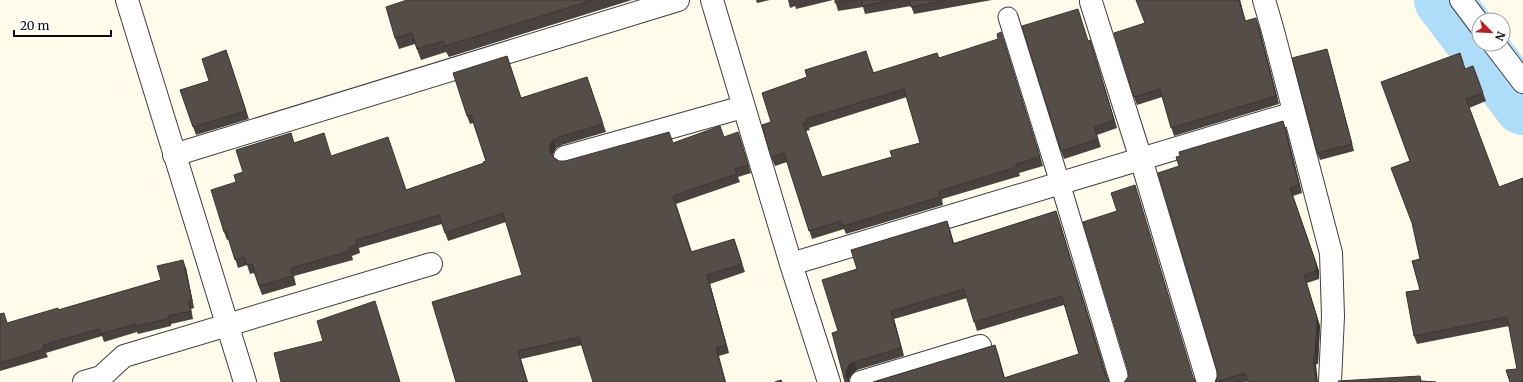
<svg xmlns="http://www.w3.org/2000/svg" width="1523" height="382" viewBox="0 0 1523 382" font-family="Merriweather,serif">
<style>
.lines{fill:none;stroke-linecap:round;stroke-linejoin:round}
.river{stroke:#adddf9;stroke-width:58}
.lane-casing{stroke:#3f3f3f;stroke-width:21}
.street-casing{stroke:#3f3f3f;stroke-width:24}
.lane{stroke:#fff;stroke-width:19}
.street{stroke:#fff;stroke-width:22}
.wall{fill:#49423e;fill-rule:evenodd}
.shaded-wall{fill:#3c3632}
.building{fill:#554d48;stroke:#3c3632;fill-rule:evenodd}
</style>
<rect width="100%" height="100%" fill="#fffbea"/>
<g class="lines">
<path class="river" d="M 1443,0 L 1523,106"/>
<g class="lane-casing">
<path id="lane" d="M 1008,17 L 1060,183 L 1120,382"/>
</g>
<g class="street-casing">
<path id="street" d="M 127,0 L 245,382
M 712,0 L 791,264 L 829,382
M 1264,0 L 1273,31 L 1331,253 L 1333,316 L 1330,382
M 1461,0 L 1479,24
M 1091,2 L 1141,159 L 1208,382
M 1494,44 L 1523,82
M 174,155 L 678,0
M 565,157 L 743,107
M 791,264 L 1294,113
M 84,382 L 101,377 L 124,356 L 431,264
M 861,382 L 980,346"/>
</g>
<use href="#lane" class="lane"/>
<use href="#street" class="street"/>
</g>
<path class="wall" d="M 407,0 L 632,0 L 449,57 L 446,52 L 421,60 L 415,44 L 399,49 L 395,38 Z
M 756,0 L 770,0 L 757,3 Z
M 788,0 L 833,0 L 796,9 L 795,6 L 790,8 Z
M 835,0 L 992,0 L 914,14 L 911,6 L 865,14 L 863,7 L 838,11 Z
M 1137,0 L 1240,0 L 1245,21 L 1259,26 L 1279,104 L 1174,136 L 1162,97 L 1137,105 L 1134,97 L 1145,23 Z
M 1090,40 L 1117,128 L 1097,135 L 1101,147 L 1064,159 L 1061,151 L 1088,41 Z
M 1004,41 L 1043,166 L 1019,173 L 1020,176 L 942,199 L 943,205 L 846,234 L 844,229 L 812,239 L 787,162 L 775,166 L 771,157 L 771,122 L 869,60 L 874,73 L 937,53 L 939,58 ZM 907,97 L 920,143 L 892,157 L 822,177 L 806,131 L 810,130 L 809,128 Z
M 1460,53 L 1465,69 L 1473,66 L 1486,101 L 1469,108 L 1499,187 L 1523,178 L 1523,382 L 1510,382 L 1506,370 L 1517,369 L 1509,326 L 1417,344 L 1414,336 L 1406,292 L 1420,290 L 1412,261 L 1420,259 L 1413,224 L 1391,168 L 1410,161 L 1381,82 Z
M 507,56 L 521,98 L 590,85 L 606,132 L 562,145 L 556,148 L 553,154 L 553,157 L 559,161 L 565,161 L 673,143 L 724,137 L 741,141 L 751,173 L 738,177 L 740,182 L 676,204 L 692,252 L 734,239 L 737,247 L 745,272 L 710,284 L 729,353 L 719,356 L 582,345 L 521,359 L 528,382 L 456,382 L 522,275 L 506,222 L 448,241 L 442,224 L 359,248 L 360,253 L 352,256 L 353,260 L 294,276 L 296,285 L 262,295 L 254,273 L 250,274 L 247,265 L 238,268 L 229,239 L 227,240 L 224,232 L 236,182 L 243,172 L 294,143 L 332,156 L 406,190 L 484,163 L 486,161 L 473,123 L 470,124 L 467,116 Z
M 1329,56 L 1354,151 L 1320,160 L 1317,153 Z
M 229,58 L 249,119 L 196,135 L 180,90 L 209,81 Z
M 1286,129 L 1302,193 L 1293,196 L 1319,271 L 1319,279 L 1307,283 L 1320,326 L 1318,364 L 1245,382 L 1215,382 L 1217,377 L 1217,370 Z
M 1056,211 L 1107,379 L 1109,381 L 873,382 L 995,345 L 1005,378 L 1079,354 L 1064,305 L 977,331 L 967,298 L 894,319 L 904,356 L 857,370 L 852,374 L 849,379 L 838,331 L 857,269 L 947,221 L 954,243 Z
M 186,268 L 194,308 L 191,309 L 193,319 L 171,324 L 171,326 L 138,334 L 137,332 L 104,342 L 102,336 L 46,353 L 48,357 L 0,371 L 0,314 L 7,323 L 58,310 L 161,280 Z"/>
<path class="shaded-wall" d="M 1239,0 L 1240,0 L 1248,29 L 1245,21 Z
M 1256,18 L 1259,26 L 1279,104 L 1276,96 Z
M 1001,32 L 1004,41 L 1043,166 L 1040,157 Z
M 1090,40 L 1093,48 L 1117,128 L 1114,120 Z
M 1327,49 L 1329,56 L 1354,151 L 1352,144 Z
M 1283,121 L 1286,129 L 1302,193 L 1299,185 Z
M 738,132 L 741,141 L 751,173 L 748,165 Z
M 553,140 L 556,148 L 553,154 L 553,160 L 550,152 L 550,145 Z
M 1135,185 L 1138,194 L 1195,382 Z
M 1293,196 L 1319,271 L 1319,279 L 1316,271 Z
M 1056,211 L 1059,219 L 1109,382 L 1106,377 Z
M 947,221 L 950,229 L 956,252 L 953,244 Z
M 183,260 L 186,268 L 194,308 L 192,301 Z
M 707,275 L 710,284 L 729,353 L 726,345 Z
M 1304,275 L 1320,326 L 1318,364 L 1315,356 Z
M 188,302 L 191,309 L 193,319 L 191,311 Z
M 891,311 L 894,319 L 904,356 L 901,348 Z
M 168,316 L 171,324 L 171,326 L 168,319 Z
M 995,345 L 998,353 L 1006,382 Z
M 716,348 L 719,356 L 726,382 L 725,382 Z
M 1313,356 L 1316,364 L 1318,382 L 1316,382 Z
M 854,362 L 857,370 L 852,374 L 849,379 L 849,382 L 846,378 L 846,370 L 849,365 Z"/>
<path class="building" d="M 407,0 L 593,0 L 445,46 L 443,41 L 417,49 L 412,33 L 395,38 L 386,7 Z
M 835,0 L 854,0 L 835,3 Z
M 862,0 L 894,0 L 862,6 Z
M 909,0 L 946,0 L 911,7 Z
M 1136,0 L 1239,0 L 1245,21 L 1256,18 L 1276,96 L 1171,128 L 1160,89 L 1134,97 L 1114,33 L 1145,23 Z
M 1078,9 L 1088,41 L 1090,40 L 1114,120 L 1094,127 L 1098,139 L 1061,151 L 1022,26 Z
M 1001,32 L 1040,157 L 1016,164 L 1017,167 L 939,191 L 940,197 L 843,226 L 841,221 L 809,231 L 784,153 L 771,157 L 762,125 L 771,122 L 762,93 L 807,77 L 805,70 L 866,51 L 873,73 L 937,53 L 939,58 L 998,39 L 997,34 ZM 904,89 L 920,143 L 890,151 L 892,157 L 822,177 L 803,123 L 807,122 L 806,119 Z
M 1327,49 L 1352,144 L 1317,153 L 1292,58 Z
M 226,50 L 246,111 L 193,127 L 180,90 L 209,81 L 202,59 Z
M 1460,53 L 1465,69 L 1473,66 L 1483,93 L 1466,99 L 1499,187 L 1523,178 L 1523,382 L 1510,382 L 1506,370 L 1517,369 L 1507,317 L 1414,336 L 1406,292 L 1420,290 L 1412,261 L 1420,259 L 1412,223 L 1391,168 L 1410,161 L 1381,82 Z
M 507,56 L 521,98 L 587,77 L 603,124 L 559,137 L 553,140 L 550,145 L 550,152 L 553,157 L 559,161 L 565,161 L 669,132 L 673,143 L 720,126 L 724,137 L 738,132 L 748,165 L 735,169 L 737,174 L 673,196 L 691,252 L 734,239 L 742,264 L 707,275 L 726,345 L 716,348 L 725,382 L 593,382 L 579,337 L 518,351 L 527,382 L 456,382 L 432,302 L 522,275 L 503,213 L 445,233 L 439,215 L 356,240 L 357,245 L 349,247 L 350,251 L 291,268 L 293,276 L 259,286 L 252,264 L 247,265 L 244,257 L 235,260 L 226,231 L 224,232 L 211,190 L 236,182 L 234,175 L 243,172 L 236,150 L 291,133 L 294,143 L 324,133 L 331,156 L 388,137 L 406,190 L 484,163 L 483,162 L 486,161 L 471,115 L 467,116 L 453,73 Z
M 1283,121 L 1299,185 L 1290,188 L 1316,263 L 1316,271 L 1304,275 L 1317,318 L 1315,356 L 1313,356 L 1316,382 L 1248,382 L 1245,373 L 1215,382 L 1217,377 L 1217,370 L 1158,173 L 1179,166 L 1176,157 L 1180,156 L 1179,152 Z
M 1135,185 L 1193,377 L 1196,382 L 1124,382 L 1125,381 L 1128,377 L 1128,370 L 1083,222 L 1117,211 L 1111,193 Z
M 1056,211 L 1106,377 L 1110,382 L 873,382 L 995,345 L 1004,378 L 1079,354 L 1062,296 L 974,322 L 964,289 L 891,311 L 901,348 L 854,362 L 849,365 L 846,370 L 846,378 L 849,382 L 845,382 L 832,333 L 838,331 L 822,280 L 857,269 L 851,250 L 947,221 L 953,244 Z
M 183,260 L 192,301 L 188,302 L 191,311 L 168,316 L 168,319 L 135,326 L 135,324 L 101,334 L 99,329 L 43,345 L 45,349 L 0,363 L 0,314 L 4,313 L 7,323 L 58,308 L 58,310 L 161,280 L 157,266 Z
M 375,301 L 400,382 L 281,382 L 274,353 L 323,341 L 317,321 Z
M 1420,376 L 1421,381 L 1436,382 L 1339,382 L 1338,381 Z
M 781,380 L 782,382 L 775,382 Z"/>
<g transform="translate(1491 32) rotate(114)"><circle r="19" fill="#ffffff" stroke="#9e9e9e"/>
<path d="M0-3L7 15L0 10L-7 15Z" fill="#c21e27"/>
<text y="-6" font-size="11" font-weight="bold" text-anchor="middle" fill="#0c0c0c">N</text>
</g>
<path d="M14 30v6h97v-6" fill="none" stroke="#0c0c0c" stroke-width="2"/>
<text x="20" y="30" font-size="12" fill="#0c0c0c" stroke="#ffffff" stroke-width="3" paint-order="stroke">20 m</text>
</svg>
